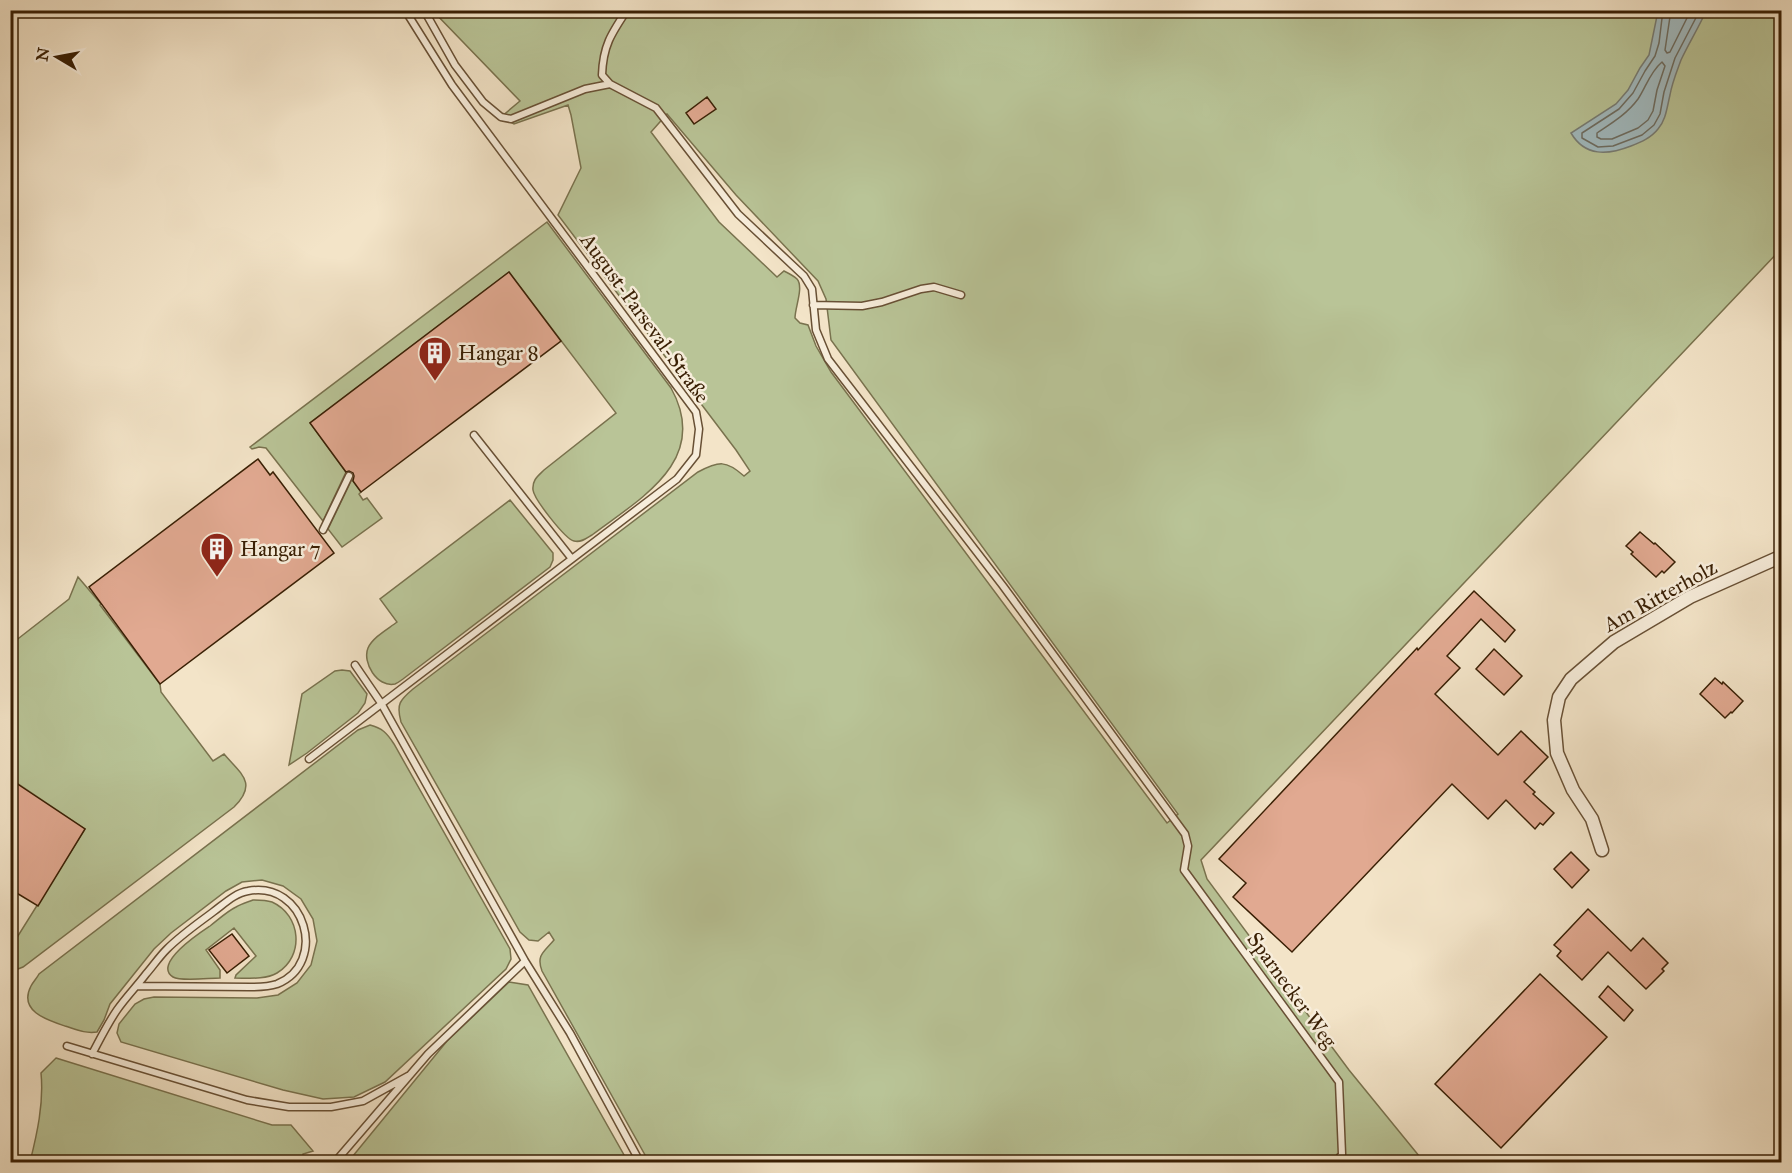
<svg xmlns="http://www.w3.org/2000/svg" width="1792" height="1173" viewBox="0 0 1792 1173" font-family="'IM FELL Great Primer',serif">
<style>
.green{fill:#b9c497;stroke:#79724e;stroke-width:1.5;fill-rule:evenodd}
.water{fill:#a1bbc1;stroke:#777d75;stroke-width:1.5}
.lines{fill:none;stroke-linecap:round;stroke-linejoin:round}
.shore{stroke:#6d6d62;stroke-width:1.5}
.building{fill:#e1a991;stroke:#391f04;stroke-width:1.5}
.service-casing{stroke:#685035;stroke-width:9}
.minor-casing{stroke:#685035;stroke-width:15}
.service{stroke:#f7eddb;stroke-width:6}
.minor{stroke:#f7eddb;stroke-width:12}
.labels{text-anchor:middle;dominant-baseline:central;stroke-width:5;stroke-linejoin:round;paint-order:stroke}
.street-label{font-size:21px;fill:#391f04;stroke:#f7eddb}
.poi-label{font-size:21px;fill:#391f04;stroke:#f7eddb;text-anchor:start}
</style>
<rect width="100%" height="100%" fill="#f3e4c8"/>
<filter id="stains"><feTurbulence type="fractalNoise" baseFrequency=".00333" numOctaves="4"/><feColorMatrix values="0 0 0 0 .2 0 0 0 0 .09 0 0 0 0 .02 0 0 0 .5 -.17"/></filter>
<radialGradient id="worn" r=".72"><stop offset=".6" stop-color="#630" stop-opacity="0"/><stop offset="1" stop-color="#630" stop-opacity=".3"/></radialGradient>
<path class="green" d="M 433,11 L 1781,11 L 1781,249 L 1201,860 L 1207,879 L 1349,1070 L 1424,1162 L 649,1162 L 542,971 C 536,955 544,952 554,940 L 549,932 L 538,941 L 529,940 L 520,932 L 401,722 C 396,704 400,700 413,689 L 698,472 C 719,461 726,460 744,476 L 750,471 L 736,450 L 558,215 L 581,168 L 571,115 L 568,105 L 514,124 L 501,117 L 520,101 ZM 667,114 L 736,195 L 818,281 L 826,299 L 831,340 L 1178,814 L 1167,823 L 831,372 L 816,346 L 808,325 L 800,323 L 795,318 C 795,307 804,287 797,279 C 794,276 788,273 784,271 L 777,277 L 719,222 L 651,132 Z
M 547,222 L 671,388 C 711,460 641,498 592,535 C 587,538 581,543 574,541 C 565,539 534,499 533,490 C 532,480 538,476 544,470 L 616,413 L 509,272 L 310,423 L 346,472 L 323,521 L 266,448 L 259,447 L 252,449 L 250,447 Z
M 352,479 L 361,492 L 359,494 L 363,500 L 367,498 L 382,518 L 342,547 L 328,529 Z
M 510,500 L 553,553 L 553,560 L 550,567 L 403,679 C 400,681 398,683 395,684 C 377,688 362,662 368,648 C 373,637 388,629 397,622 L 380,599 Z
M 78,577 L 101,604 L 100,605 L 160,684 L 161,692 L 213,761 L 224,754 C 241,774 258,783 234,807 L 23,967 L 18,969 L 11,970 L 11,947 L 85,829 L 11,779 L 10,645 L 69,599 Z
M 342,670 L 350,671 L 367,694 L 365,703 L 358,713 L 307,753 L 289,765 L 302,694 L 335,671 Z
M 370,725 C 382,728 387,733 394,744 L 510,949 L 511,959 L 506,969 L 385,1082 L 354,1097 L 323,1099 L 283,1090 L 121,1042 L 117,1033 L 119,1024 L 135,1004 L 144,999 L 154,997 L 257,998 L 278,995 L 297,983 L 311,965 L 317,941 L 313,919 L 301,899 L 283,886 L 262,880 L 242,882 L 226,891 L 171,933 L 154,949 L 110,1004 L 104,1020 L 97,1032 C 85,1034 75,1029 65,1026 C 47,1020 18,1011 31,986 C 33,982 37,978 39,974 L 358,730 Z
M 253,900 C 259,900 266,900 272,902 C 301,915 305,956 277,973 C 265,980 248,978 235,978 L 236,975 L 256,956 L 234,928 L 206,950 L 220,970 L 220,978 C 209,978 181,982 173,977 C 152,964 201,932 210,926 C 218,920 226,912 236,907 C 241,904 248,902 253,900 Z
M 509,982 L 528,985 L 628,1162 L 348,1162 L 447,1041 Z
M 56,1058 L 272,1125 L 291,1125 L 313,1151 L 303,1154 L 303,1162 L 30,1162 C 37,1134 44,1103 41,1073 Z"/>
<path class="water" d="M 1658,11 L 1706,11 C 1699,27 1689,43 1681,60 C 1677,71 1672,83 1670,95 C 1667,107 1666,120 1658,129 C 1651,138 1641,142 1631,146 C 1608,155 1585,157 1571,133 L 1616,104 L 1628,90 L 1640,68 L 1649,55 Z"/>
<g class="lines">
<path class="shore" d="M 1663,10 L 1659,43 L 1655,56 L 1645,71 L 1633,93 L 1619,109 L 1582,133 L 1582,138 L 1598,147 L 1613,146 L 1642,135 L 1654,125 L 1660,114 L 1664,92 L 1675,58 L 1700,10
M 1671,10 L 1665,50 L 1667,53 L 1670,52 L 1691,10
M 1662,62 L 1665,66 L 1657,90 L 1653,111 L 1648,120 L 1638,128 L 1612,139 L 1601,139 L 1597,137 L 1597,133 C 1612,123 1627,114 1638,99 C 1646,87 1650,72 1662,62 Z"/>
</g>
<path class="building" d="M 707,97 L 716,109 L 694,124 L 686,113 Z
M 509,272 L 561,341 L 361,492 L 353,481 L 354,476 L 353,473 L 349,471 L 346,472 L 310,423 Z
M 258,459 L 270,475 L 273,472 L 334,553 L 160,684 L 89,587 Z
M 1640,532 L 1654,544 L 1655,543 L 1675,562 L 1664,573 L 1662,571 L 1656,577 L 1631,554 L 1633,552 L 1626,546 Z
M 1474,591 L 1515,630 L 1505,642 L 1481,619 L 1447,656 L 1460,668 L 1435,694 L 1498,755 L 1521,731 L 1548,757 L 1524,782 L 1535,792 L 1533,794 L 1554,813 L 1543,825 L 1540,823 L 1535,829 L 1506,800 L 1488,819 L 1452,784 L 1292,952 L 1233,897 L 1246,883 L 1219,859 L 1417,648 L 1418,650 Z
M 1494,649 L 1522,676 L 1504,695 L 1476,669 Z
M 1715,678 L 1722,684 L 1723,682 L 1743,701 L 1732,713 L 1731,712 L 1725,718 L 1700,694 Z
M 10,779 L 85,829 L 38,906 L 10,889 Z
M 1571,852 L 1589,870 L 1572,888 L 1554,869 Z
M 1588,909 L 1631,951 L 1643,938 L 1668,963 L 1662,969 L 1664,971 L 1646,989 L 1608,952 L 1582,980 L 1557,956 L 1561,951 L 1554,945 Z
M 232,934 L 249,956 L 227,973 L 209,950 Z
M 1540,974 L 1607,1037 L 1501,1148 L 1435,1084 Z
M 1608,986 L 1633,1010 L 1624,1021 L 1599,997 Z"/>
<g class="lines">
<g class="service-casing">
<path id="service" d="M 424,10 L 455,65 L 483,102 L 501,117 L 511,119 L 585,89 L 610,84
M 627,10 C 611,34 603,46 602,75 L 610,84 L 656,108 L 738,214 L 804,276 L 812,289 L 816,330 L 828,359 L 1003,586 L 1185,834 L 1188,846 L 1184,870 L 1339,1082 L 1342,1154 L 1336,1162
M 813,305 L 862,306 L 882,302 L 921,289 L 934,287 L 961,295
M 474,435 L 572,559
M 323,530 L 349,476
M 355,665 L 381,703 L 525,961 L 570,1033 L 640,1162
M 309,759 L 677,479 L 696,455 L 699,429 L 696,412 L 452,85 L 405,10
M 67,1046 L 247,1100 L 289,1107 L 331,1107 L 363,1101 L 410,1075
M 92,1054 C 100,1039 108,1023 117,1010 C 126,997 137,986 146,974 C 153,966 159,957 167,949 C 181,935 197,924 213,912 C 224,904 235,893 248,891 C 305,880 329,963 277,984 C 268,987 259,987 250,987 L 137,986
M 335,1162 L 428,1054 L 525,961"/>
</g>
<g class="minor-casing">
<path id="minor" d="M 1602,850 L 1592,819 L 1573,790 L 1557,753 L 1554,720 L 1559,697 L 1571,679 L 1614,642 L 1690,597 L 1782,556"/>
</g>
<use href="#service" class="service"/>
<use href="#minor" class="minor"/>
</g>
<defs>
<g id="building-pin" transform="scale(1.725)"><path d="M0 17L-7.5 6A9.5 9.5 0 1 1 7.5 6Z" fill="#8f2418" stroke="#f7eddb"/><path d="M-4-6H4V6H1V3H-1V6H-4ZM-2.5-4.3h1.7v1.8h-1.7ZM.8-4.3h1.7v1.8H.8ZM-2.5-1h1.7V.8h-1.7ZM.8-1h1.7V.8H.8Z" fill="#fff"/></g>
</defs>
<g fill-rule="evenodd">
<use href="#building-pin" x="435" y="353"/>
<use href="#building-pin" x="217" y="549"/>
</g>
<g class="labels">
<g class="street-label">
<text transform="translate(645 318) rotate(54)">August-Parseval-Straße</text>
<text transform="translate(1660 596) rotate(-29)">Am Ritterholz</text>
<text transform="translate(1292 990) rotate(54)">Sparnecker Weg</text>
</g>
<g class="poi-label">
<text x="458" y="353">Hangar 8</text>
<text x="240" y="549">Hangar 7</text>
</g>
</g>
<rect width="1792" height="1173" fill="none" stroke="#f3e4c8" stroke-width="36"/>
<rect x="12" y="12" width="1768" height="1149" fill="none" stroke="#391f04" stroke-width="3"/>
<rect x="18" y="18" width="1756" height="1137" fill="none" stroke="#391f04" stroke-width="1.5"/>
<g transform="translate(57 57) rotate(280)" stroke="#f7eddb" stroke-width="4.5" paint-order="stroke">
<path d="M0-4.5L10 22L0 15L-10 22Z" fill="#391f04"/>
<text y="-9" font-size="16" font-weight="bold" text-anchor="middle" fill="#391f04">N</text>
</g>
<rect width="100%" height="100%" filter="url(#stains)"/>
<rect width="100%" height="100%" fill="url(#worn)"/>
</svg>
